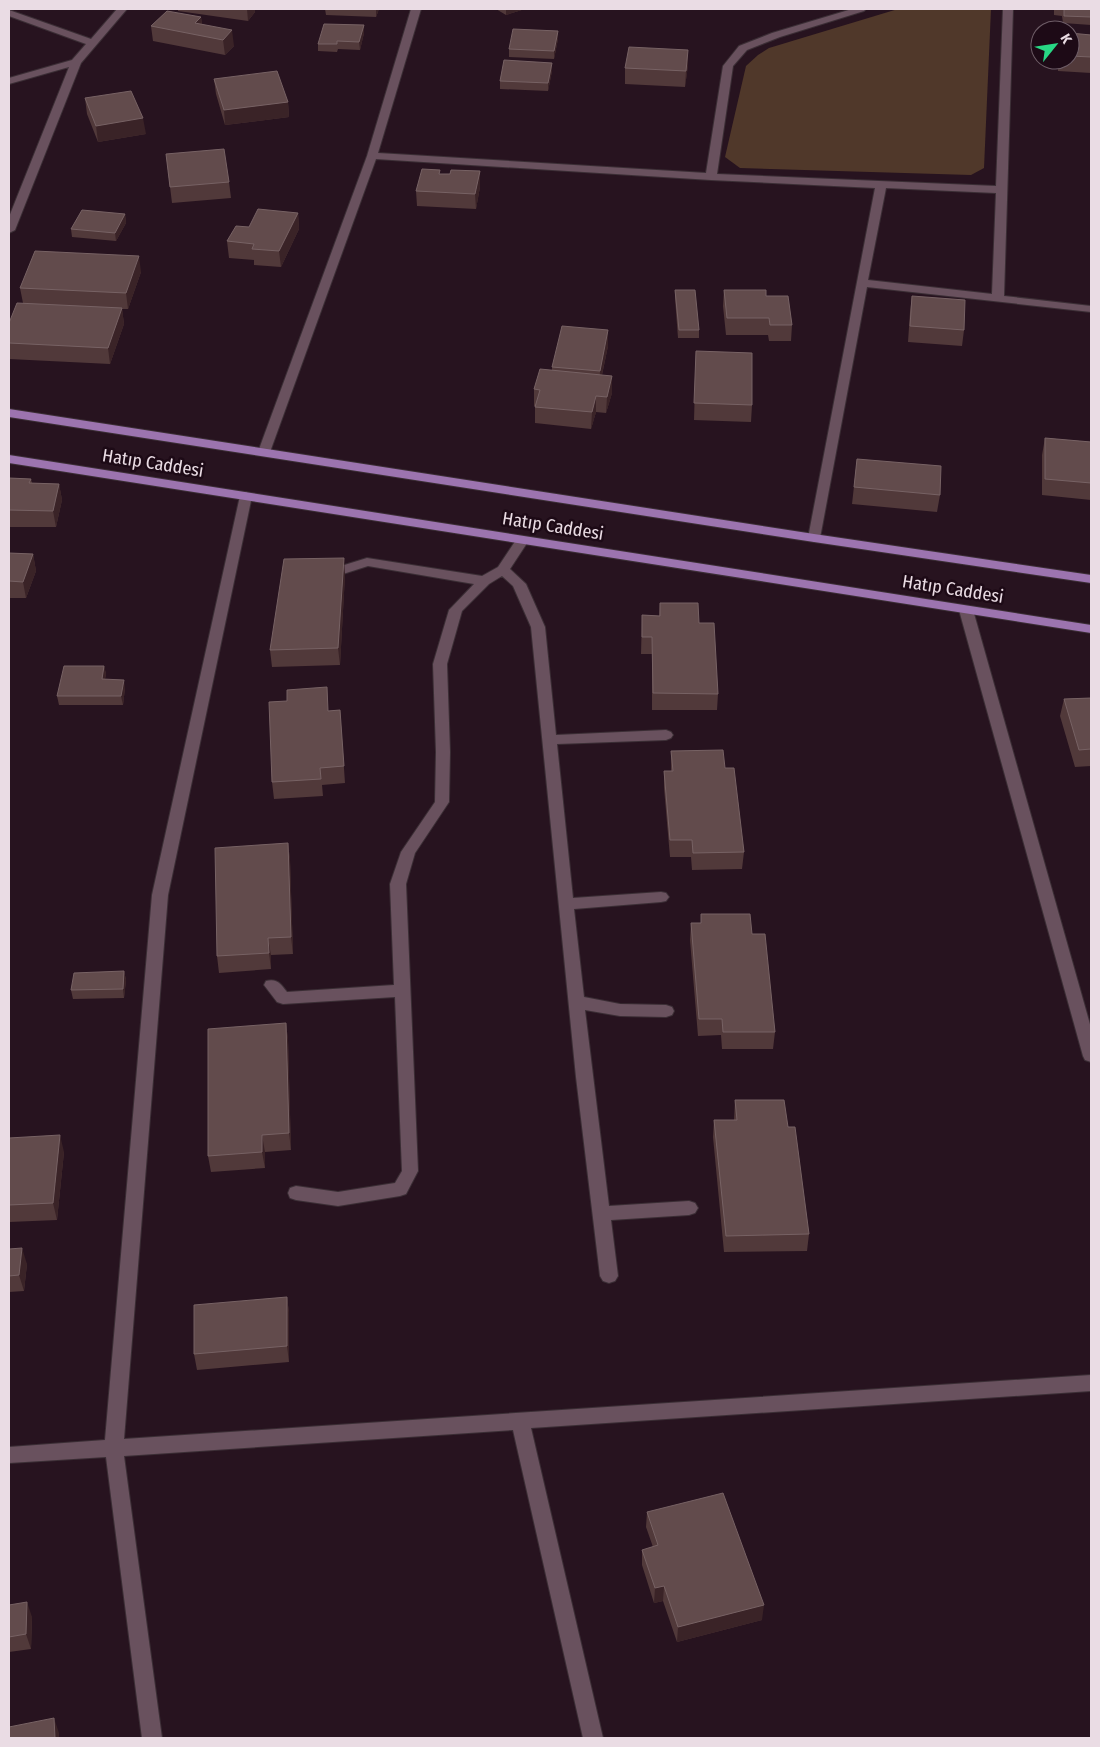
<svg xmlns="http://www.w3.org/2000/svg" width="1100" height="1747" viewBox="0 0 1100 1747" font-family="'Fira Sans Condensed',sans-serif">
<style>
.green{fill:#50382a}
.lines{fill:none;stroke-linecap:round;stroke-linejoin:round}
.minor-casing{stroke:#3b2e35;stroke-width:2}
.major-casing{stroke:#3b2e35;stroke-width:2}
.minor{fill:#69515e;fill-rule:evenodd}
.major{fill:#9c74af;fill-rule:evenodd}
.wall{fill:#51393a}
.shaded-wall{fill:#3a2327}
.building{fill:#624b4c;stroke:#776264}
.labels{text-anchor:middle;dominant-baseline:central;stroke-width:5;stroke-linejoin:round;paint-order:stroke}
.street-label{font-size:18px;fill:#eadce4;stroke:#1d0a16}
</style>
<rect width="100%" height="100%" fill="#27131f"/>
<path class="green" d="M 898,9 L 991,9 L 984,168 L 971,175 L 740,168 L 725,157 L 746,66 L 758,55 L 769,48 Z"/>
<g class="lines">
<g class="minor-casing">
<path id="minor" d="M 117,9 L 127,9 L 81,63 L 15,230 L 9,233 L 9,217 L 69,67 L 9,84 L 9,78 L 72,60 L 86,44 L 9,16 L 9,10 L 91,39 Z
M 411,9 L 421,9 L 378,153 L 706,173 L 723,66 L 739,46 L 772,33 L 852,9 L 866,9 L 864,11 L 780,37 L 747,50 L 733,66 L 717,174 L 996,186 L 1003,9 L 1013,9 L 1004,296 L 1091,306 L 1091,312 L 867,287 L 820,538 L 814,542 L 808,538 L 875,188 L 711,180 L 376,159 L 270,452 L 268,455 L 260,455 L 258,452 L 367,156 ZM 886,188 L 996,193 L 992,294 L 868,280 Z
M 246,492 L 252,496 L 168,895 L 124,1439 L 1091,1375 L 1091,1391 L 531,1428 L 603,1738 L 583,1738 L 513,1430 L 124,1456 L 162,1738 L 142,1738 L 106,1457 L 9,1463 L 9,1447 L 105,1440 L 152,895 L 240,496 Z
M 523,536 L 529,540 L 510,569 L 526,584 L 545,627 L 556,735 L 666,730 L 671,732 L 673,735 L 671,738 L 666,740 L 557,744 L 573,898 L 661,892 L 666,893 L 669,897 L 666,901 L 661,902 L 574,909 L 584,997 L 620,1004 L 666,1005 L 672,1007 L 674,1011 L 672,1015 L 666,1017 L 620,1016 L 585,1010 L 609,1206 L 689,1201 L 695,1203 L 698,1208 L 695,1213 L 689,1215 L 611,1220 L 618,1276 L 615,1281 L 609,1283 L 603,1281 L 600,1276 L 576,1077 L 531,627 L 513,586 L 502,576 L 489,584 L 462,611 L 447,664 L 450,752 L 449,802 L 415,853 L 406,884 L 418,1171 L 406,1194 L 400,1196 L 338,1206 L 296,1200 L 290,1198 L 288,1193 L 290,1188 L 296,1186 L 338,1192 L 395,1183 L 402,1171 L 395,997 L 283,1004 L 277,1002 L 264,985 L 266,981 C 277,978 281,984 287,992 L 394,985 L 390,884 L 401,852 L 435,802 L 436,752 L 433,664 L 449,610 L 474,584 L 368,566 L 343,574 L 336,570 L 338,567 L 367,558 L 482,576 L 498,567 L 518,537 Z
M 966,606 L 971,607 L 973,610 L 1091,1028 L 1091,1062 L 1085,1060 L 1083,1056 L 959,610 L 961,607 Z"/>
</g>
<g class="major-casing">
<path id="major" d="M 9,409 L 814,534 L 1091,575 L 1091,583 L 814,542 L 9,417 Z
M 9,455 L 1091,625 L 1091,633 L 9,463 Z"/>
</g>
<use href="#minor" class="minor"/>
<use href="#major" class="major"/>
</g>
<path class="wall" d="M 178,9 L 254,9 L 255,12 L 248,21 L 178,11 Z
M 325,9 L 379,9 L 376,17 L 326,15 Z
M 496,9 L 525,9 L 506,15 Z
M 1054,9 L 1091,9 L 1091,25 L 1063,23 L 1062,16 L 1054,15 Z
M 201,17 L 202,25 L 234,46 L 225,55 L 153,41 L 151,26 Z
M 364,25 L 364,33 L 360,50 L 338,49 L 337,52 L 318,51 L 318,44 Z
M 558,31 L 558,39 L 554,59 L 509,57 L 509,49 Z
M 1070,33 L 1091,35 L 1091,73 L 1058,71 L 1058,60 L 1070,60 Z
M 688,65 L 685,87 L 625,84 L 625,68 Z
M 552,71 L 548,91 L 500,89 L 500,81 Z
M 214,79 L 288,102 L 289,117 L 225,125 L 216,94 Z
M 85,98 L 146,134 L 98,142 L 87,114 Z
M 166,154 L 229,182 L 231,198 L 172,203 Z
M 480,171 L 480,187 L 476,209 L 417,206 L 416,191 L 440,174 L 450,174 Z
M 298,213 L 299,229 L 281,267 L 254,265 L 254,260 L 229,258 L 227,241 L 249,227 Z
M 125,214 L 126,223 L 116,241 L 72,237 L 71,229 Z
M 141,272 L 128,309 L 122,309 L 124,324 L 110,364 L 9,359 L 9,323 L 23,303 L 20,288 Z
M 675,290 L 699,330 L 699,338 L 678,338 L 675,298 Z
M 724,290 L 766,296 L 792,325 L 791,341 L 769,341 L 768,335 L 726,335 L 723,306 Z
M 912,296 L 964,330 L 962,346 L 908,342 L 910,312 Z
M 608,346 L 602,375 L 612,393 L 606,413 L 596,412 L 591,429 L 535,423 L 535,406 L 534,406 L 534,389 L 552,370 L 552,367 Z
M 696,351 L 752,405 L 751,422 L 694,420 Z
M 1045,438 L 1091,442 L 1091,500 L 1042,495 L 1042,455 Z
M 857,459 L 940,495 L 937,512 L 852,504 Z
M 9,478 L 31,479 L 32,483 L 59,484 L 62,500 L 56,527 L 9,527 Z
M 9,553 L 33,554 L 36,571 L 26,598 L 9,598 Z
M 345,575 L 340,665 L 272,667 L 270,650 Z
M 660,603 L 699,623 L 718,694 L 717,710 L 652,710 L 652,654 L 641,654 L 642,615 L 659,616 Z
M 104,666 L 106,674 L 105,679 L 125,688 L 123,705 L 59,705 L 57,696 Z
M 1091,698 L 1091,766 L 1075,767 L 1060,716 L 1064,699 Z
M 340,710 L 345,783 L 322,785 L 323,796 L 274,799 L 272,782 L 329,711 Z
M 671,751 L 725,768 L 744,852 L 742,869 L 692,870 L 691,857 L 670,857 L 664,788 L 664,771 L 671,771 Z
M 288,843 L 290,860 L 293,954 L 271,955 L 271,969 L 219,973 L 217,956 Z
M 701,914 L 752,934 L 775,1032 L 773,1049 L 722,1049 L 721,1035 L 698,1036 L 690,940 L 691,923 L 701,923 Z
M 124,971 L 126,980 L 124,998 L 73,999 L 71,990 Z
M 286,1023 L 288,1040 L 291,1150 L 265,1152 L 265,1168 L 211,1172 L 208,1156 Z
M 735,1100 L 788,1127 L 809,1234 L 807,1251 L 724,1252 L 713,1137 L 714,1120 L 734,1120 Z
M 9,1138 L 64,1152 L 57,1220 L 9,1222 Z
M 9,1249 L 27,1264 L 24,1291 L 9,1292 Z
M 287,1297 L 289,1313 L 289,1362 L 197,1370 L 194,1354 Z
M 647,1512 L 762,1620 L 677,1642 L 663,1601 L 654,1603 L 642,1565 L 642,1550 L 653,1547 L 646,1527 Z
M 9,1605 L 32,1617 L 31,1649 L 9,1652 Z"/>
<path class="shaded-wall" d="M 247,9 L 254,9 L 255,12 L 248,21 Z
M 376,9 L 379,9 L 376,17 Z
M 506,9 L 525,9 L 506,15 Z
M 201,17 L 203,33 L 195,23 Z
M 364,25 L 364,33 L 360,50 L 359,42 Z
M 232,30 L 234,46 L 225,55 L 223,40 Z
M 558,31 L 558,39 L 554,59 L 554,51 Z
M 688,50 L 688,65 L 685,87 L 686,71 Z
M 552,63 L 552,71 L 548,91 L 548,83 Z
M 288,102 L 289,117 L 225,125 L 224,110 Z
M 143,118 L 146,134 L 98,142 L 96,126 Z
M 480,171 L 480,187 L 476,209 L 475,194 Z
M 298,213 L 299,229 L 281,267 L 279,251 Z
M 125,214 L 126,223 L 116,241 L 115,233 Z
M 139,256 L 141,272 L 128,309 L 126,293 Z
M 122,308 L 124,324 L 110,364 L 108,348 Z
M 608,330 L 608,346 L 599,388 L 600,371 Z
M 612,376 L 612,393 L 606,413 L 607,397 Z
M 596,396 L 596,412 L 591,429 L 592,412 Z
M 59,484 L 62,500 L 56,527 L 53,511 Z
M 33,554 L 36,571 L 26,598 L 23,582 Z
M 344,558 L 345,575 L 340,665 L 338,648 Z
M 104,666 L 106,674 L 103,688 L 102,679 Z
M 124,680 L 125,688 L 123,705 L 121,696 Z
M 288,843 L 290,860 L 293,954 L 291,937 Z
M 268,938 L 271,955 L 271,969 L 269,953 Z
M 124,971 L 126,980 L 124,998 L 123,989 Z
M 286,1023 L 288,1040 L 291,1150 L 289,1133 Z
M 60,1135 L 64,1152 L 57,1220 L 53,1203 Z
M 262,1135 L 265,1152 L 265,1168 L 262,1152 Z
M 22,1248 L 27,1264 L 24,1291 L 19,1275 Z
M 287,1297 L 289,1313 L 289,1362 L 287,1346 Z
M 664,1586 L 663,1601 L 654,1603 L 655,1588 Z
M 27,1602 L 32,1617 L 31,1649 L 26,1634 Z
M 764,1605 L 762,1620 L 677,1642 L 678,1627 Z
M 54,1718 L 59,1733 L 59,1738 L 55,1738 Z"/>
<path class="building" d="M 1064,9 L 1091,9 L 1091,17 L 1064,16 Z
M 167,11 L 201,17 L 195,23 L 232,30 L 223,40 L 151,26 Z
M 324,24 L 364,25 L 359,42 L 337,41 L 337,44 L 318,44 Z
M 513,29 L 558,31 L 554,51 L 509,49 Z
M 1070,33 L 1091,35 L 1091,57 L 1070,56 Z
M 629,47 L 688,50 L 686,71 L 625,68 Z
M 504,60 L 552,63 L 548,83 L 500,81 Z
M 277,71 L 288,102 L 224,110 L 214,79 Z
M 131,91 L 143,118 L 96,126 L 85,98 Z
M 224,149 L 229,182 L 170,187 L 166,154 Z
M 422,169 L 440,170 L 439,174 L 450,174 L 451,170 L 480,171 L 475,194 L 416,191 Z
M 258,209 L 298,213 L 279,251 L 252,249 L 254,244 L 227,241 L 236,226 L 249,227 Z
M 82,210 L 125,214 L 115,233 L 71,229 Z
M 35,251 L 139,256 L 126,293 L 20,288 Z
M 675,290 L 695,290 L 699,330 L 679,330 Z
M 724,290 L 766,290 L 766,296 L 788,296 L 792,325 L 770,325 L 769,318 L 727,318 Z
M 912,296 L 965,300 L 964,330 L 910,326 Z
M 17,303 L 122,308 L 108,348 L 9,343 L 9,323 Z
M 562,326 L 608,330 L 600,371 L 552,367 Z
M 696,351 L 752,353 L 752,405 L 694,403 Z
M 540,369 L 612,376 L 607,397 L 596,396 L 592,412 L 535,407 L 540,390 L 534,389 Z
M 1045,438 L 1091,442 L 1091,483 L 1045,479 Z
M 857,459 L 941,466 L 940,495 L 854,487 Z
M 9,478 L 31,479 L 29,483 L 59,484 L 53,511 L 9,510 Z
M 9,553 L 33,554 L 23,582 L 9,581 Z
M 344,558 L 338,648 L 270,650 L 284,559 Z
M 660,603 L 698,603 L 699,623 L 714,623 L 718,694 L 653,693 L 652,637 L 642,637 L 642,615 L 660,616 Z
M 64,666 L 104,666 L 102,679 L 124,680 L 121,696 L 57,696 Z
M 327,687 L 328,711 L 340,710 L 344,766 L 320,768 L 321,779 L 272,782 L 269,702 L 287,701 L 287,690 Z
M 1091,698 L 1091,749 L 1079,750 L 1064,699 Z
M 723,750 L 725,768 L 734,768 L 744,852 L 693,853 L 692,840 L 670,840 L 664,771 L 673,771 L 671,751 Z
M 288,843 L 291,937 L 268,938 L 269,953 L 217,956 L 215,848 Z
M 701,914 L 750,914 L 752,934 L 765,934 L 775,1032 L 723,1032 L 722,1019 L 699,1019 L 691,923 L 701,923 Z
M 124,971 L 123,989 L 71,990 L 74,973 Z
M 286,1023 L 289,1133 L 262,1135 L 262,1152 L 208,1156 L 208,1029 Z
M 735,1100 L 784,1100 L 788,1127 L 795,1127 L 809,1234 L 726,1236 L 714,1120 L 737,1120 Z
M 60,1135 L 53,1203 L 9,1205 L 9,1138 Z
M 22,1248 L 19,1275 L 9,1276 L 9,1249 Z
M 287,1297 L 287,1346 L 194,1354 L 194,1305 Z
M 723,1493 L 764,1605 L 678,1627 L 664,1586 L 655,1588 L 642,1550 L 658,1545 L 647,1512 Z
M 27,1602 L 26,1634 L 9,1637 L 9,1605 Z
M 54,1718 L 55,1738 L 9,1738 L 9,1727 Z"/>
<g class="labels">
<g class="street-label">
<text transform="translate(153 463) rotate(9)">Hatıp Caddesi</text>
<text transform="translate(553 526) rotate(9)">Hatıp Caddesi</text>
<text transform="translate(953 589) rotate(9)">Hatıp Caddesi</text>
</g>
</g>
<rect width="1100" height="1747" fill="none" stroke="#eadce4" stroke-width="20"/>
<g transform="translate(1055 45) rotate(60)"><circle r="24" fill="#1d0a16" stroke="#6f5e68"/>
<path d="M0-4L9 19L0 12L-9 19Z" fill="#28d885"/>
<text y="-8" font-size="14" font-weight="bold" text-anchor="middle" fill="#eadce4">K</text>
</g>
</svg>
